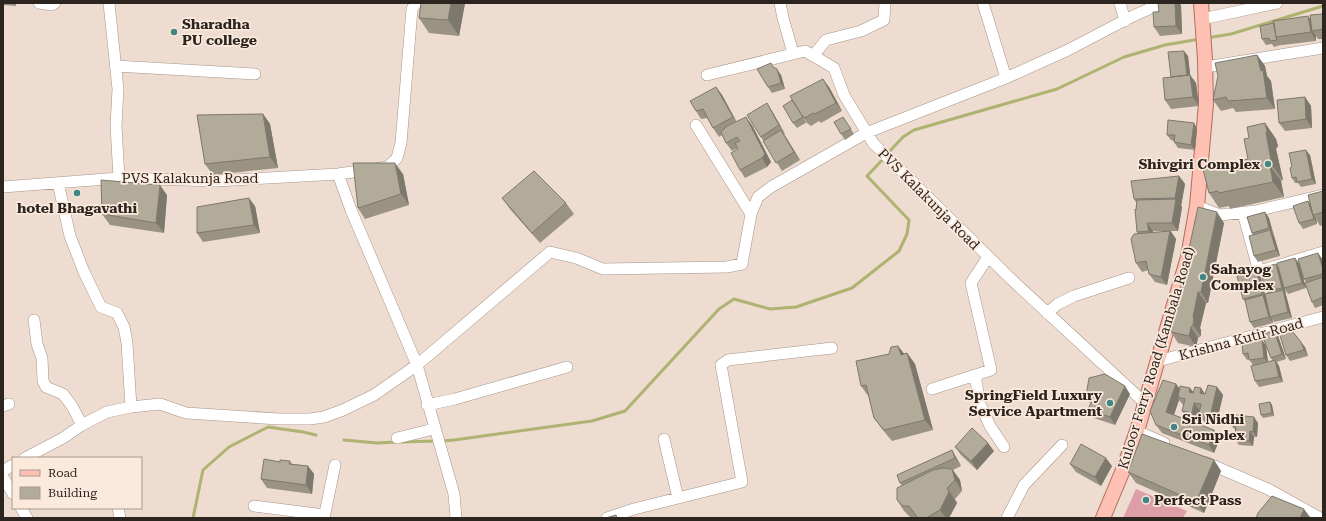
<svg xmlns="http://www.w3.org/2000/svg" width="1326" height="521" viewBox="0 0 1326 521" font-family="'Roboto Serif',serif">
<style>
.garden{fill:#dd9ea8}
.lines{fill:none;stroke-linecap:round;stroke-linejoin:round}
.stream{stroke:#aeb372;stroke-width:3}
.minor-casing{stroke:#a59588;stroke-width:12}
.major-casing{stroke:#b26e5d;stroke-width:16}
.minor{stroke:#fff;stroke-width:11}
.major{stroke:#fdc0b2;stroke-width:14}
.wall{fill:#9a9384;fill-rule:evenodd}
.shaded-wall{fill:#7d786c}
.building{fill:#b3ab9a;stroke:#7d786c}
.poi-dot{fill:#408783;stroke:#fbe9dc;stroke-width:1.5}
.labels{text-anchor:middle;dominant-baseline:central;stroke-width:3.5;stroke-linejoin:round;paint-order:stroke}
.poi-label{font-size:14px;font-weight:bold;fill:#2b241f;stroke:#fbe9dc;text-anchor:start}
.street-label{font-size:14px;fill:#2b241f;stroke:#fbe9dc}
</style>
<rect width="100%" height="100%" fill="#eddccf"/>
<path class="garden" d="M 1136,489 L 1187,511 L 1183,518 L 1123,518 Z"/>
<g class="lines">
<path class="stream" d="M 1207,38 L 1231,34 L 1323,6
M 888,153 L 903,137 L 914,130 L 1057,89 L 1124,57 L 1165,45 L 1200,39
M 344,440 L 377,443 L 396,442
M 442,441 L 454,440 L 592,421 L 625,411 L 719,309 L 734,299 L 770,309 L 796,307 L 852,288 L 899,251 L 907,234 L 909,220 L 867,176 L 884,158
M 402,442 L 436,441
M 193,518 L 203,470 L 229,447 L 268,427 L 303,432 L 316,435"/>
<g class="minor-casing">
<path id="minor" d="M 39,3 L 52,5 L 55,3
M 109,3 L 118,89 L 116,126 L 119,178
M 780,3 L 783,18 L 793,53
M 983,3 L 1006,78
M 1120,3 L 1125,21
M 1202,19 L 1277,3
M 813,56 L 826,40 L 861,31 L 884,20 L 885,3
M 115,66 L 255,74
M 1205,67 L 1323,48
M 707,75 L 805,51 L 834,68 L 844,95 L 873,143 L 1012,280 L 1145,403
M 696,125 L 751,214
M 338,174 L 351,210 L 417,365 L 454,494 L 456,518
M 58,183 L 70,236 L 84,272 L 101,307 L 117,313 L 124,327 L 127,343 L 131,407
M 3,187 L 119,178 L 216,181 L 338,174 L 388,167 L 397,158 L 401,143 L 412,9 L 416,3
M 1197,206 L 1220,215 L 1256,211 L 1323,195
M 1243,213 L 1259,272
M 1243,276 L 1323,252
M 1047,313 L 1058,304 L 1074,296 L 1129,278
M 34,320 L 37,344 L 42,358 L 43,381 L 46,387 L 63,394 L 72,406 L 82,425
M 1158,361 L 1323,317
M 975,375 L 980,404 L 990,426 L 1004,447
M 932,389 L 991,370 L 971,283 L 988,257
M 427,405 L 455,399 L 567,367
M 3,406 L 9,404
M 1137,431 L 1164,443
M 397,438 L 434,429
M 664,439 L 678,498
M 25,458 L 63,438 L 82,425 L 107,412 L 131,407 L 160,404 L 186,413 L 279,419 L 310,419 L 324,417 L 343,410 L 374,395 L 417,365 L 550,252 L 576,258 L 603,269 L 727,267 L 742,264 L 751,214 L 758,197 L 771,187 L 866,133 L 1006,78 L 1068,50 L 1131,17 L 1162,3
M 1205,462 L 1268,489 L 1320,518
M 3,471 L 13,465
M 3,477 L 13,494
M 254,506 L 324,515
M 21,508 L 27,518
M 118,508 L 120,518
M 324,518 L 335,465
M 607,518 L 634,509 L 742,482 L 721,365 L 728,360 L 832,348
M 1007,518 L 1024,485 L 1062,445"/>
</g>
<g class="major-casing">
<path id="major" d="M 1103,518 L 1123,470 L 1137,431 L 1188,257 L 1197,206 L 1206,104 L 1205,59 L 1201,3"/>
</g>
<use href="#minor" class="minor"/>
<use href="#major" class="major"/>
</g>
<path class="wall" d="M 3,3 L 16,3 L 16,6 L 3,5 Z
M 421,3 L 465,3 L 459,36 L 429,33 L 419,18 Z
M 1181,5 L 1182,34 L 1160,36 L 1154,27 L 1159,12 Z
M 1323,14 L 1323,39 L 1318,39 L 1316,36 L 1316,41 L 1282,45 L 1281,45 L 1274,47 L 1272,44 L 1266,45 L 1262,39 L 1311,20 Z
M 1257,55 L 1265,66 L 1267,76 L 1271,81 L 1275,109 L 1236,112 L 1233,108 L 1221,111 L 1213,100 Z
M 1188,56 L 1190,75 L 1196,83 L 1199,106 L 1171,109 L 1165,100 L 1171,77 Z
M 774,67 L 781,75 L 785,89 L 772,93 L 768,87 Z
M 716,87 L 722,95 L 736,122 L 752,125 L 771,162 L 767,167 L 745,178 L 740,170 L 738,148 L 732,151 L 726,143 L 722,135 L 719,137 L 713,128 L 707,118 L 701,119 L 696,111 Z
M 829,87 L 842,111 L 821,123 L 819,121 L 811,126 L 807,123 L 803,117 L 807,122 L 797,128 L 793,123 Z
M 1305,97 L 1311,106 L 1312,128 L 1285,131 L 1279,123 Z
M 767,103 L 772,111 L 785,134 L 784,134 L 800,160 L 782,171 L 761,137 Z
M 263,114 L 270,124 L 278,168 L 213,175 L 205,164 Z
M 847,123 L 854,134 L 845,140 L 841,134 Z
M 1194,123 L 1197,129 L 1195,150 L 1178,148 L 1174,142 L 1174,141 L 1171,140 L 1167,135 Z
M 1265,123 L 1276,139 L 1278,146 L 1276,149 L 1283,180 L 1281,181 L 1284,197 L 1230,209 L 1229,206 L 1219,208 L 1209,193 L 1211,167 L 1217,162 L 1219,164 L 1218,165 L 1248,159 L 1249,138 Z
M 1310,155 L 1316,184 L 1301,187 L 1298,183 L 1295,183 L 1292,178 L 1292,167 Z
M 403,174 L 409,205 L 365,219 L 358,208 Z
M 1179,176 L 1185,184 L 1181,206 L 1182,207 L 1178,231 L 1171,231 L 1176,239 L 1167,285 L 1155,282 L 1149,274 L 1148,270 L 1142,272 L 1136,263 L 1138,234 L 1137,232 L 1136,210 L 1137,204 L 1134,199 ZM 1153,231 L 1168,231 L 1153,233 Z
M 1323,191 L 1323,225 L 1320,226 L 1316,219 L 1317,224 L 1303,229 L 1299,223 L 1308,201 L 1310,204 Z
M 167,195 L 164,233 L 110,225 L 102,214 Z
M 502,198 L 566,203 L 574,214 L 540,243 L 510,209 Z
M 255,206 L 260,233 L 203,242 L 197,233 Z
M 1265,212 L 1269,218 L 1280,256 L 1258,262 L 1254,256 L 1253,235 L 1252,233 Z
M 1224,223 L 1208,303 L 1206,303 L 1200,328 L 1201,330 L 1201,336 L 1198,338 L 1196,347 L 1178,343 L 1171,332 Z
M 1318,253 L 1322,259 L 1323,261 L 1323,305 L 1315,308 L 1312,302 L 1306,282 L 1304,279 Z
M 1299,263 L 1306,288 L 1288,294 L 1285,289 L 1286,294 L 1285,294 L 1286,295 L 1292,318 L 1274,322 L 1272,319 L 1273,323 L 1254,328 L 1250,322 L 1246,303 L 1243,299 L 1257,272 L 1261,278 L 1265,294 L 1268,293 L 1265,289 L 1276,264 L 1279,268 Z
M 1274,330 L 1278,336 L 1286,359 L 1277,362 L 1279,366 L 1283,382 L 1259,387 L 1255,381 L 1253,365 L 1249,359 L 1247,360 L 1243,354 L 1262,340 L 1266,346 L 1268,362 L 1273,361 L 1271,358 Z
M 898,346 L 904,354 L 907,353 L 915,364 L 933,430 L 892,441 L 882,429 L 874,418 L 869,397 L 861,386 L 889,354 Z
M 1305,347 L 1308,356 L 1290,361 L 1286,355 Z
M 1176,384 L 1180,389 L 1190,388 L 1194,393 L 1201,388 L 1205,394 L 1217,387 L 1223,395 L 1216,425 L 1205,423 L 1199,415 L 1197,421 L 1188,419 L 1182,411 L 1184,406 L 1179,400 L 1174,415 L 1214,430 L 1220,438 L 1214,453 L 1162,433 L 1156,425 Z
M 1130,394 L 1115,425 L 1094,418 L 1088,409 L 1091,404 L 1088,400 Z
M 1270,402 L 1272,405 L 1274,416 L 1263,418 L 1261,415 Z
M 1258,423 L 1257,437 L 1254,437 L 1253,446 L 1239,445 L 1235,439 L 1236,431 L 1233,427 Z
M 955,447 L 994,451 L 977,470 L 961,455 Z
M 952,450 L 957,459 L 961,466 L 953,470 L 960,480 L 962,491 L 955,499 L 957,503 L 949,518 L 918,518 L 917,517 L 910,517 L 904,511 L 897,500 L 902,486 L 900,483 Z
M 1214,460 L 1221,471 L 1204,513 L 1136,483 L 1128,472 Z
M 290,461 L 292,464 L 308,466 L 314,474 L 312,494 L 267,488 L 261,479 L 280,462 Z
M 1070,464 L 1112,466 L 1101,486 L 1076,472 Z"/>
<path class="shaded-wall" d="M 451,3 L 465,3 L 459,36 L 448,20 Z
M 1175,3 L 1179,3 L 1181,5 L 1182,34 L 1176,26 Z
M 1308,16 L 1314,24 L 1312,31 L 1316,36 L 1316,41 L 1311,32 Z
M 1184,51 L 1188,56 L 1191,82 L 1187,76 Z
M 1257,55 L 1265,66 L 1267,76 L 1271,81 L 1275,109 L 1267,98 Z
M 777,69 L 781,75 L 785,89 L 781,83 Z
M 1190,75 L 1196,83 L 1199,106 L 1193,97 Z
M 823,79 L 829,87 L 842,111 L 836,103 Z
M 716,87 L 722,95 L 739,126 L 733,117 Z
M 1305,97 L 1311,106 L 1312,128 L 1306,119 Z
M 767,103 L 772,111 L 785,134 L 779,125 Z
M 263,114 L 270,124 L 278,168 L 270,157 Z
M 746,117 L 752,125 L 771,162 L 767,167 L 762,158 Z
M 1194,123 L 1197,129 L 1195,150 L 1191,145 Z
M 1265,123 L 1276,139 L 1278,146 L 1276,149 L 1283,180 L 1272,165 L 1266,133 Z
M 781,130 L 787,139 L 800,160 L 794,152 Z
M 1306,150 L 1310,155 L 1316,184 L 1312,179 Z
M 395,163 L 403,174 L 409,205 L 401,194 Z
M 1270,166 L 1281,181 L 1284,197 L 1273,182 Z
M 1179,176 L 1185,184 L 1181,206 L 1175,198 Z
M 160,185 L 167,195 L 164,233 L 156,223 Z
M 249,198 L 255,206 L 260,233 L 254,225 Z
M 1176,199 L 1182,207 L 1178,231 L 1172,223 Z
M 1308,201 L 1312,207 L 1313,215 L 1316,219 L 1317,224 L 1314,219 Z
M 1217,212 L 1224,223 L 1208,303 L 1201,292 Z
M 1265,212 L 1269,218 L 1273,234 L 1269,228 Z
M 1147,223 L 1153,231 L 1154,240 L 1149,231 Z
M 1270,230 L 1274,236 L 1280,256 L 1276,250 Z
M 1170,231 L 1176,239 L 1167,285 L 1161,277 Z
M 1318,253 L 1322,259 L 1323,262 L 1323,269 Z
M 1295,258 L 1299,263 L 1306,288 L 1302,283 Z
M 1276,264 L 1280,270 L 1286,294 L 1282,288 Z
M 1257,272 L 1261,278 L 1270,317 L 1272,319 L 1273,323 L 1269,317 Z
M 1283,290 L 1286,295 L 1292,318 L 1288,312 Z
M 1198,292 L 1206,303 L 1200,328 L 1201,330 L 1201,336 L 1193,325 L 1193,317 Z
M 1191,327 L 1198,338 L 1196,347 L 1189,336 Z
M 1274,330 L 1278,336 L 1286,359 L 1282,354 Z
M 1262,340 L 1266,346 L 1268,363 L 1264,358 Z
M 1301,342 L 1305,347 L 1308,356 L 1304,350 Z
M 898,346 L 906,356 L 901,355 Z
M 907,353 L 915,364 L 933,430 L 925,420 Z
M 1275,360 L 1279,366 L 1283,382 L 1279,377 Z
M 1176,384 L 1182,393 L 1178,397 L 1179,400 L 1172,420 L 1166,412 Z
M 1125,386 L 1130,394 L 1115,425 L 1110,417 Z
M 1217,387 L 1223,395 L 1216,425 L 1210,417 Z
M 1190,388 L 1196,396 L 1189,392 Z
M 1201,388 L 1206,396 L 1200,393 Z
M 1270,402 L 1272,405 L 1274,416 L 1272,413 Z
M 1194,403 L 1200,411 L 1197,421 L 1192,413 Z
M 1254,417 L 1258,423 L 1257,437 L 1253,432 Z
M 1214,430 L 1220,438 L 1214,453 L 1209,445 Z
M 1250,431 L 1254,437 L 1253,446 L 1249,441 Z
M 988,443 L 994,451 L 977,470 L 971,461 Z
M 952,450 L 957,459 L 961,466 L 955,458 Z
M 1106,458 L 1112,466 L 1101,486 L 1095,477 Z
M 1214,460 L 1221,471 L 1204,513 L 1196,502 Z
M 308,466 L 314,474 L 312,494 L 306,485 Z
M 952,469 L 960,480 L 962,491 L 955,480 Z
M 947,488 L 957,503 L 949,518 L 946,518 L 940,510 Z
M 1304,509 L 1310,517 L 1310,518 L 1300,518 Z"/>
<path class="building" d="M 421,3 L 451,3 L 448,20 L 419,18 Z
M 1158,3 L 1175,3 L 1176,26 L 1154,27 L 1153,12 L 1159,12 Z
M 1323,14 L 1323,29 L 1312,31 L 1310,15 Z
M 1308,16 L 1311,32 L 1276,37 L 1273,21 Z
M 1274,23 L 1276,37 L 1277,40 L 1270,41 L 1269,38 L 1262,39 L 1260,26 Z
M 1184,51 L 1187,75 L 1171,77 L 1168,52 Z
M 1257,55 L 1261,71 L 1263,70 L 1267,98 L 1228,101 L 1226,97 L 1213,100 L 1218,76 L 1215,63 Z
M 771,63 L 773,67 L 777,69 L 781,83 L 768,87 L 757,69 Z
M 1190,75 L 1193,97 L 1165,100 L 1163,78 Z
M 823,79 L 836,103 L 815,114 L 813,113 L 805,118 L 801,114 L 790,96 Z
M 716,87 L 733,117 L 713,128 L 703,109 L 696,111 L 690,101 Z
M 1305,97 L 1306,119 L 1279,123 L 1277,100 Z
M 792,100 L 803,117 L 793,123 L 783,106 Z
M 767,103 L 779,125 L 761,137 L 747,115 Z
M 263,114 L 270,157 L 205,164 L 197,115 Z
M 746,117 L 765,154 L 762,158 L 740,170 L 731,153 L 738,149 L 735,143 L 740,141 L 737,137 L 726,143 L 721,132 L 727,126 Z
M 843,117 L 851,129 L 841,134 L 834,122 Z
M 1168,120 L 1194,123 L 1191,145 L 1174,142 L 1175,135 L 1167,135 Z
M 1265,123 L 1267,131 L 1266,133 L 1272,165 L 1270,166 L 1273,182 L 1219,193 L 1218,191 L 1209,193 L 1203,169 L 1248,159 L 1244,139 L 1249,138 L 1247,127 Z
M 781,130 L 794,152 L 776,163 L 763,141 Z
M 1306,150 L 1312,179 L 1297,182 L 1296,177 L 1292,178 L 1290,168 L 1292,167 L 1289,153 Z
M 1212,161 L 1217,162 L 1216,166 L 1211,167 Z
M 353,163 L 395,163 L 401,194 L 358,208 Z
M 534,171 L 566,203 L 532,233 L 502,198 Z
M 1179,176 L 1175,198 L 1134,199 L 1131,181 Z
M 101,180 L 160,185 L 156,223 L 102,214 Z
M 1323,191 L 1323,212 L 1313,215 L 1308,195 Z
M 249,198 L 254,225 L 197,233 L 197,207 Z
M 1176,199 L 1172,223 L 1147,223 L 1149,231 L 1137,232 L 1135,209 L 1136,210 L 1137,200 Z
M 1308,201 L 1314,219 L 1299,223 L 1293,206 Z
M 1198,207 L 1217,212 L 1201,292 L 1198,292 L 1193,317 L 1194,319 L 1193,325 L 1191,327 L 1189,336 L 1171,332 Z
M 1265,212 L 1269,228 L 1252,233 L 1247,217 Z
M 1270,230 L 1276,250 L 1254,256 L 1249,236 Z
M 1170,231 L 1161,277 L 1149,274 L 1146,261 L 1136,263 L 1131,239 L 1134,234 Z
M 1318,253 L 1323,269 L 1323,274 L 1304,279 L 1298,259 Z
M 1295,258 L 1302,283 L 1284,288 L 1277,263 Z
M 1276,264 L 1282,288 L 1272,290 L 1270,288 L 1265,289 L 1260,268 Z
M 1257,272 L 1262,294 L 1243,299 L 1237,276 Z
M 1323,277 L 1323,297 L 1312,302 L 1305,283 Z
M 1283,290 L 1288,312 L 1270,317 L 1265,294 Z
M 1263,295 L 1269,317 L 1250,322 L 1245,300 Z
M 1288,326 L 1301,342 L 1304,350 L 1286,355 L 1278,329 Z
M 1274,330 L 1282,354 L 1271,358 L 1262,335 Z
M 1262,340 L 1264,358 L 1249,360 L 1248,353 L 1243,354 L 1242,343 Z
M 898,346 L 901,355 L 907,353 L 925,420 L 884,430 L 874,418 L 866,385 L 861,386 L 856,361 L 889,354 L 891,347 Z
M 1275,360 L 1279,377 L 1255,381 L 1251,366 Z
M 1105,374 L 1125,386 L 1110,417 L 1088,409 L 1092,401 L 1088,400 L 1087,390 L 1089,378 Z
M 1163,380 L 1176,384 L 1166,412 L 1214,430 L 1209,445 L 1156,425 L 1150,411 Z
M 1208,385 L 1217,387 L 1210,417 L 1199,414 L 1201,404 L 1194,403 L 1192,413 L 1182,411 L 1185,399 L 1178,397 L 1180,386 L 1190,388 L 1189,392 L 1193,393 L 1195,387 L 1201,388 L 1200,393 L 1205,394 Z
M 1270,402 L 1272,413 L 1261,415 L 1259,404 Z
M 1235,415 L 1254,417 L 1253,432 L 1250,431 L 1249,441 L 1235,439 L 1236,427 L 1233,427 Z
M 972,428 L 988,443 L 971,461 L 955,447 Z
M 1142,434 L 1214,460 L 1196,502 L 1128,472 Z
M 1081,444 L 1106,458 L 1095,477 L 1070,464 Z
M 952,450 L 955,458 L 900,483 L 897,475 Z
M 264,459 L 280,462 L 280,460 L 290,461 L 289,464 L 308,466 L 306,485 L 261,479 Z
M 943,468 L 952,469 L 955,480 L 947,488 L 949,492 L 940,510 L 926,518 L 918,518 L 909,506 L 903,506 L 897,500 L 897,488 L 933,470 Z
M 1272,496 L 1304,509 L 1300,518 L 1256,518 L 1258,513 Z
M 616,515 L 617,518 L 606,518 Z"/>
<g class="poi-dot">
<circle cx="174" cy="32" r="4"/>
<circle cx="1268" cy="164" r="4"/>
<circle cx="77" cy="193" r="4"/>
<circle cx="1203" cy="277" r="4"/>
<circle cx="1110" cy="403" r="4"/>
<circle cx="1174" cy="427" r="4"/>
<circle cx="1146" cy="500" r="4"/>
</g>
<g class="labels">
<g class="poi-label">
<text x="182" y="24">Sharadha<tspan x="182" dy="16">PU college</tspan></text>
<text x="1260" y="164" text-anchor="end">Shivgiri Complex</text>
<text x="77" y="208" text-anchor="middle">hotel Bhagavathi</text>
<text x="1211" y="269">Sahayog<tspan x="1211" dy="16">Complex</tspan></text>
<text x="1102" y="395" text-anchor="end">SpringField Luxury<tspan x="1102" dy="16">Service Apartment</tspan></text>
<text x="1182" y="419">Sri Nidhi<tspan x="1182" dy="16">Complex</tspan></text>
<text x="1154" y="500">Perfect Pass</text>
</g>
<g class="street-label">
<text x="190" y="178">PVS Kalakunja Road</text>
<text transform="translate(929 199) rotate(45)">PVS Kalakunja Road</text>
<text transform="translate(1241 339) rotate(-15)">Krishna Kutir Road</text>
<text transform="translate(1156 358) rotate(-73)">Kuloor Ferry Road (Kambala Road)</text>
</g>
</g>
<rect width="1326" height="521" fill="none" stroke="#2b241f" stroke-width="8"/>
<rect x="12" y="457" width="130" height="52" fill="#fbe9dc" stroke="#a89a90"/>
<rect x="20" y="470" width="20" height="6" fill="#fdc0b2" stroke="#a89a90"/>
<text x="48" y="477" font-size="12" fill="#2b241f">Road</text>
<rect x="20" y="487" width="20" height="12" fill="#b3ab9a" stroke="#a89a90"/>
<text x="48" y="497" font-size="12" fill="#2b241f">Building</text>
</svg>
